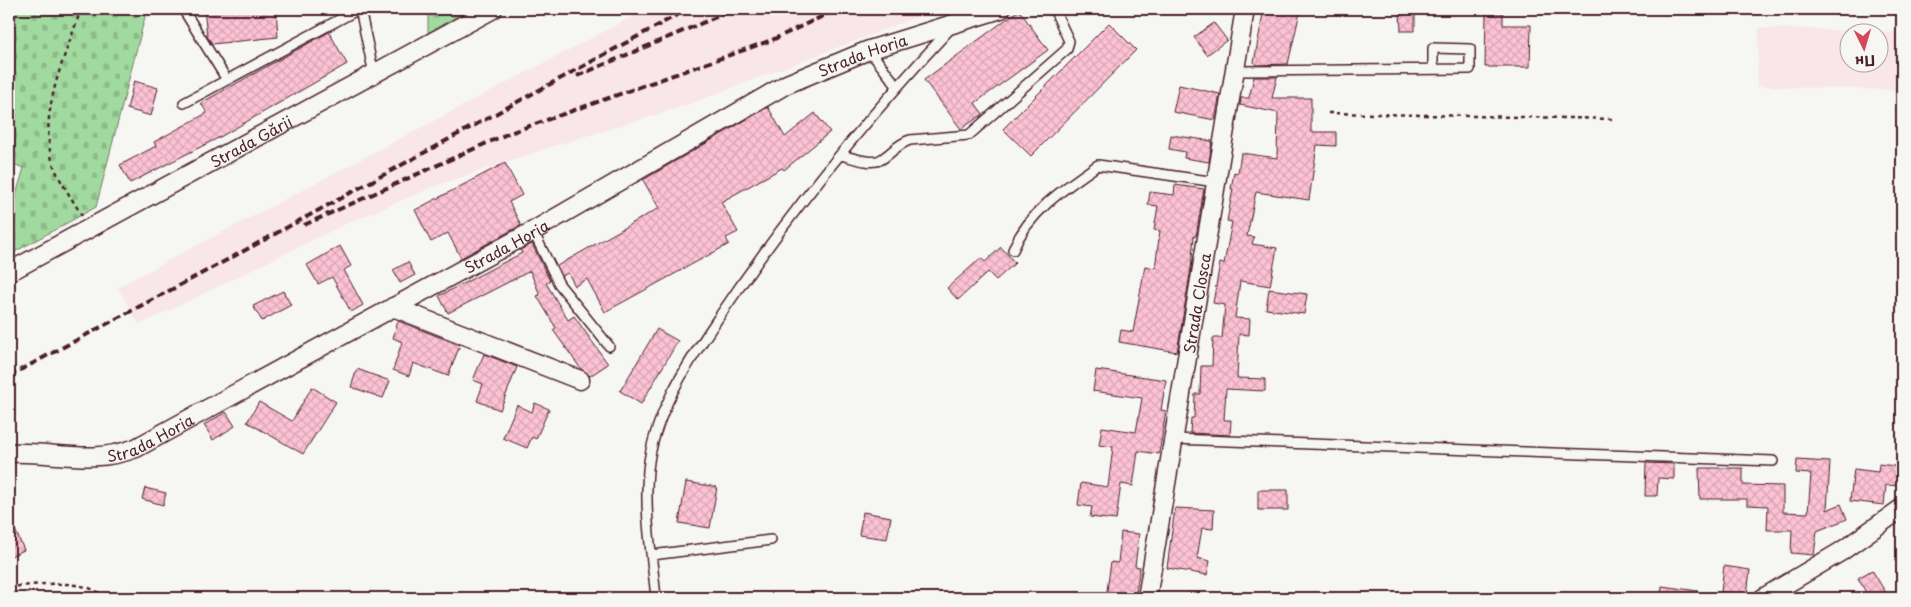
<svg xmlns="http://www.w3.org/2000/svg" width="1911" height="607" viewBox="0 0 1911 607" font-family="'Playpen Sans',sans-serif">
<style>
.built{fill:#f8e6e9;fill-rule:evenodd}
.cemetery{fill:url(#cemetery-stones);stroke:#767c65}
.building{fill:url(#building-cross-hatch);stroke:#4a1f2b}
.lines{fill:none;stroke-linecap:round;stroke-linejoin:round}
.lane-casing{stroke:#4a1f2b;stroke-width:12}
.street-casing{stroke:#4a1f2b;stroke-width:21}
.path{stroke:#4a1f2b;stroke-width:2.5;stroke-dasharray:4 4;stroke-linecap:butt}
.lane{stroke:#f6f6f2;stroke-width:9}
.street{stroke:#f6f6f2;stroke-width:18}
.rail{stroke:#4a1f2b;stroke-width:4;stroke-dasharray:8 4;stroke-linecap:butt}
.labels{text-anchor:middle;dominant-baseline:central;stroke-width:4;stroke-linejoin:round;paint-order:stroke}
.street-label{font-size:15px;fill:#4a1f2b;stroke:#f6f6f2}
</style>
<defs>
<pattern id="cemetery-stones" width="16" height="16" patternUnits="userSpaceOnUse" patternTransform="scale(1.25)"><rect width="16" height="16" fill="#a1da9f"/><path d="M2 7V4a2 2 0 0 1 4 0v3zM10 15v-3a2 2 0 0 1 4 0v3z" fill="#8cbb89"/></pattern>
<pattern id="building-cross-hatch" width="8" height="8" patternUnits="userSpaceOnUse" patternTransform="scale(1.25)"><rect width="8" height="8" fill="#fcc2d5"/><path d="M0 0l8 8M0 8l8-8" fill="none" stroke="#daa6b7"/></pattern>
</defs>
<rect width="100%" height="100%" fill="#f6f6f2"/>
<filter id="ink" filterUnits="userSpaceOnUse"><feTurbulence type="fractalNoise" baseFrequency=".02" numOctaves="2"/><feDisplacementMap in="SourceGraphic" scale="10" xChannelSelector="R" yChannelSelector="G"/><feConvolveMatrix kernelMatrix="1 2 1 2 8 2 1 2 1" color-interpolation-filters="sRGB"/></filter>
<g filter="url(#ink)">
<path class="built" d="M 647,9 L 938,9 L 684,106 L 557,145 L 438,185 L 341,226 L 139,325 L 118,287 Z
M 1759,28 L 1902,32 L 1902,90 L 1757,86 ZM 1848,32 L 1878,32 L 1878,62 L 1848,62 Z"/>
<path class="cemetery" d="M 9,9 L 147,9 L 96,207 L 9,255 L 9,218 L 24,168 L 9,163 Z
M 428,9 L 474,9 L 428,33 Z"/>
<path class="building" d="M 204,9 L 276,9 L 278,37 L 212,44 L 207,36 Z
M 1264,9 L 1300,12 L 1288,64 L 1256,65 L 1254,62 Z
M 1019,10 L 1048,50 L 975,103 L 983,114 L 961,129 L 924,80 Z
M 1400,13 L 1415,13 L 1415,31 L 1401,31 Z
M 1486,13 L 1503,13 L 1503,25 L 1531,25 L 1530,67 L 1485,67 Z
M 1109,23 L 1136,50 L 1031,156 L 1003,129 Z
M 1214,23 L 1227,40 L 1207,55 L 1194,37 Z
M 329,32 L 347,64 L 220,137 L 130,183 L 120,165 L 156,146 L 154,142 L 207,113 L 201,103 Z
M 1254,77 L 1277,77 L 1272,98 L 1311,98 L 1311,132 L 1336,132 L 1336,146 L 1317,145 L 1309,200 L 1256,192 L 1247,236 L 1254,237 L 1252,244 L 1277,248 L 1270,286 L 1240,281 L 1235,318 L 1250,319 L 1249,335 L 1239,334 L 1237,378 L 1265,379 L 1265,391 L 1226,389 L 1224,420 L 1231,420 L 1230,435 L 1190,433 L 1191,418 L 1194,418 L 1195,394 L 1200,394 L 1201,366 L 1212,366 L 1213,338 L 1222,338 L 1225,305 L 1213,303 L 1220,263 L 1224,264 L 1232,222 L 1227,221 L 1233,189 L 1231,189 L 1234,172 L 1238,173 L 1241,153 L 1277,158 L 1278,113 L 1240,105 L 1241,98 L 1249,98 Z
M 134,81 L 158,88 L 151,116 L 127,109 Z
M 1179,85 L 1220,94 L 1215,120 L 1173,112 Z
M 768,107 L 785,137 L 815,113 L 830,132 L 784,170 L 782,168 L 721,202 L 738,232 L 726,238 L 729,244 L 605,312 L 587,279 L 575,286 L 568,273 L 562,276 L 557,266 L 659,208 L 643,180 Z
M 1171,135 L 1212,141 L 1209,162 L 1184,158 L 1185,152 L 1169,149 Z
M 505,163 L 522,195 L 509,202 L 521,225 L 461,258 L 448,233 L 431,242 L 415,210 Z
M 1175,185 L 1204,189 L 1196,236 L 1194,236 L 1191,268 L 1177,352 L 1119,342 L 1121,330 L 1133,332 L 1145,266 L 1155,268 L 1160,231 L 1154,230 L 1158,206 L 1148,205 L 1150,192 L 1174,195 Z
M 532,244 L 550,281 L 546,283 L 568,320 L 574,316 L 608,364 L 590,376 L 581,369 L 553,330 L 556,328 L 537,296 L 540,295 L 530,271 L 448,313 L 439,296 L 522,253 L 520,250 Z
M 340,246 L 351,266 L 344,270 L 363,305 L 351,312 L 332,277 L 318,284 L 307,265 Z
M 1001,247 L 1015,263 L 996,280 L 988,272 L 958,300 L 947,288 L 981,258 L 985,262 Z
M 408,262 L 415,275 L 400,283 L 393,270 Z
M 1269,289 L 1307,294 L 1304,314 L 1266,309 Z
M 283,291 L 291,305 L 262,321 L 253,306 Z
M 398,321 L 460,345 L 448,376 L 413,363 L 409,376 L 393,370 L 402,342 L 393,338 Z
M 657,329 L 678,341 L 641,404 L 620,391 Z
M 484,354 L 517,367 L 500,410 L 477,401 L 483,384 L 473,380 Z
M 357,369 L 390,381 L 383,398 L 351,387 Z
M 1096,370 L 1166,380 L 1161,410 L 1166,411 L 1159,454 L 1138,451 L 1133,486 L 1121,484 L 1116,520 L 1090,517 L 1092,507 L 1078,505 L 1081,483 L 1108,487 L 1113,447 L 1099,445 L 1102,427 L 1136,432 L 1142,398 L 1093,391 Z
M 312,387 L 336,402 L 303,454 L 247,422 L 259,402 L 292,421 Z
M 535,403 L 549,409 L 536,439 L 532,437 L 527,448 L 503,438 L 517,405 L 532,412 Z
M 226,412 L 235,426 L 213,440 L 204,425 Z
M 1797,460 L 1830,462 L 1827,510 L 1841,504 L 1847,519 L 1817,531 L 1814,555 L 1791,553 L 1792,530 L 1767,530 L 1768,506 L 1747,505 L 1747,499 L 1700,499 L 1699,468 L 1743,468 L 1743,485 L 1783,486 L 1783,512 L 1808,513 L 1811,474 L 1796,473 Z
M 1646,463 L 1674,464 L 1674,479 L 1658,478 L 1657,496 L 1645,496 Z
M 1879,464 L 1902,467 L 1902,486 L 1886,485 L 1884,505 L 1850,501 L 1854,469 L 1878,472 Z
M 686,482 L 717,487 L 710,528 L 679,523 Z
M 145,488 L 166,493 L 163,505 L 142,499 Z
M 1258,490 L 1288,490 L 1288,510 L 1258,510 Z
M 1175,508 L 1214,510 L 1213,529 L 1202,528 L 1197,558 L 1210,561 L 1207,575 L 1167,568 Z
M 863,512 L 891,517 L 887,539 L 859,535 Z
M 9,516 L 24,550 L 9,557 Z
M 1121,532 L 1139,534 L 1135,566 L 1140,567 L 1135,598 L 1106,598 L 1111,562 L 1118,563 Z
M 1724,566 L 1750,570 L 1747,595 L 1721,592 Z
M 1872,570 L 1889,598 L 1869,598 L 1858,578 Z
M 1662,586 L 1698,591 L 1698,598 L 1661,598 Z"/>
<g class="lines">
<g class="lane-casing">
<path id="lane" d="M 183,9 L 227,80
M 360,9 L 374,74
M 869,50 L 897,86
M 1234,71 L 1470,69 L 1470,49 L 1433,48 L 1433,69
M 184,103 L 359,9
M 841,155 C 851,157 870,165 880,160 C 891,154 897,144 910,140 L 969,135 L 1067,49 L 1069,41 L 1054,9
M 533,231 L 559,284 L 609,346
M 1013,250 C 1028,212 1066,187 1098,165 L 1216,182
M 1173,439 L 1773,461
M 652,555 L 771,540
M 656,598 C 652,556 644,512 648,470 C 653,413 690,360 721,314 C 789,213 868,117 951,28"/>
</g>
<g class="street-casing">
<g id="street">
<path id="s1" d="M 9,272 L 493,9"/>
<path d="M 393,307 L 580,380"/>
<path id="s2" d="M 9,453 C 54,451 92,465 136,448 L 533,231 L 787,84 L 869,50 L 1001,9"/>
<path id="s3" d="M 1147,598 L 1245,9"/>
<path d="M 1763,598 L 1842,551 L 1902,508"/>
</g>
</g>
<path class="path" d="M 81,9 C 65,58 35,117 55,169 C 62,185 73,200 82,216
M 1328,113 L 1614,119
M 9,587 C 33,585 89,577 104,598"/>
<use href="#lane" class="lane"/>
<use href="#street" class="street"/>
<path class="rail" d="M 577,76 L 735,9
M 304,225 L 507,134 L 772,40 L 838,9
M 9,376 L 240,253 L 688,9"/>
</g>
</g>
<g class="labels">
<g class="street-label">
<text stroke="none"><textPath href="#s2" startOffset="955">Strada Horia</textPath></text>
<text stroke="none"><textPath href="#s1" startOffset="275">Strada Gării</textPath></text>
<text stroke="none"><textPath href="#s2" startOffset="550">Strada Horia</textPath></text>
<text stroke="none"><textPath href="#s3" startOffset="299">Strada Cloșca</textPath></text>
<text stroke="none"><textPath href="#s2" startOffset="145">Strada Horia</textPath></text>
</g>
</g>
<rect width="1911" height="607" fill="none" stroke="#f6f6f2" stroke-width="30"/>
<rect x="15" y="15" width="1881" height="577" fill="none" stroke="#4a1f2b" stroke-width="2" filter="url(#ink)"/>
<g transform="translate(1864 48) rotate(175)"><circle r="24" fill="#f6f6f2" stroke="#b1a0a2"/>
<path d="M0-4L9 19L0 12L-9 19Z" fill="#d1495b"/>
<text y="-8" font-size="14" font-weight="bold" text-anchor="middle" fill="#4a1f2b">Пн</text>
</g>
</svg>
